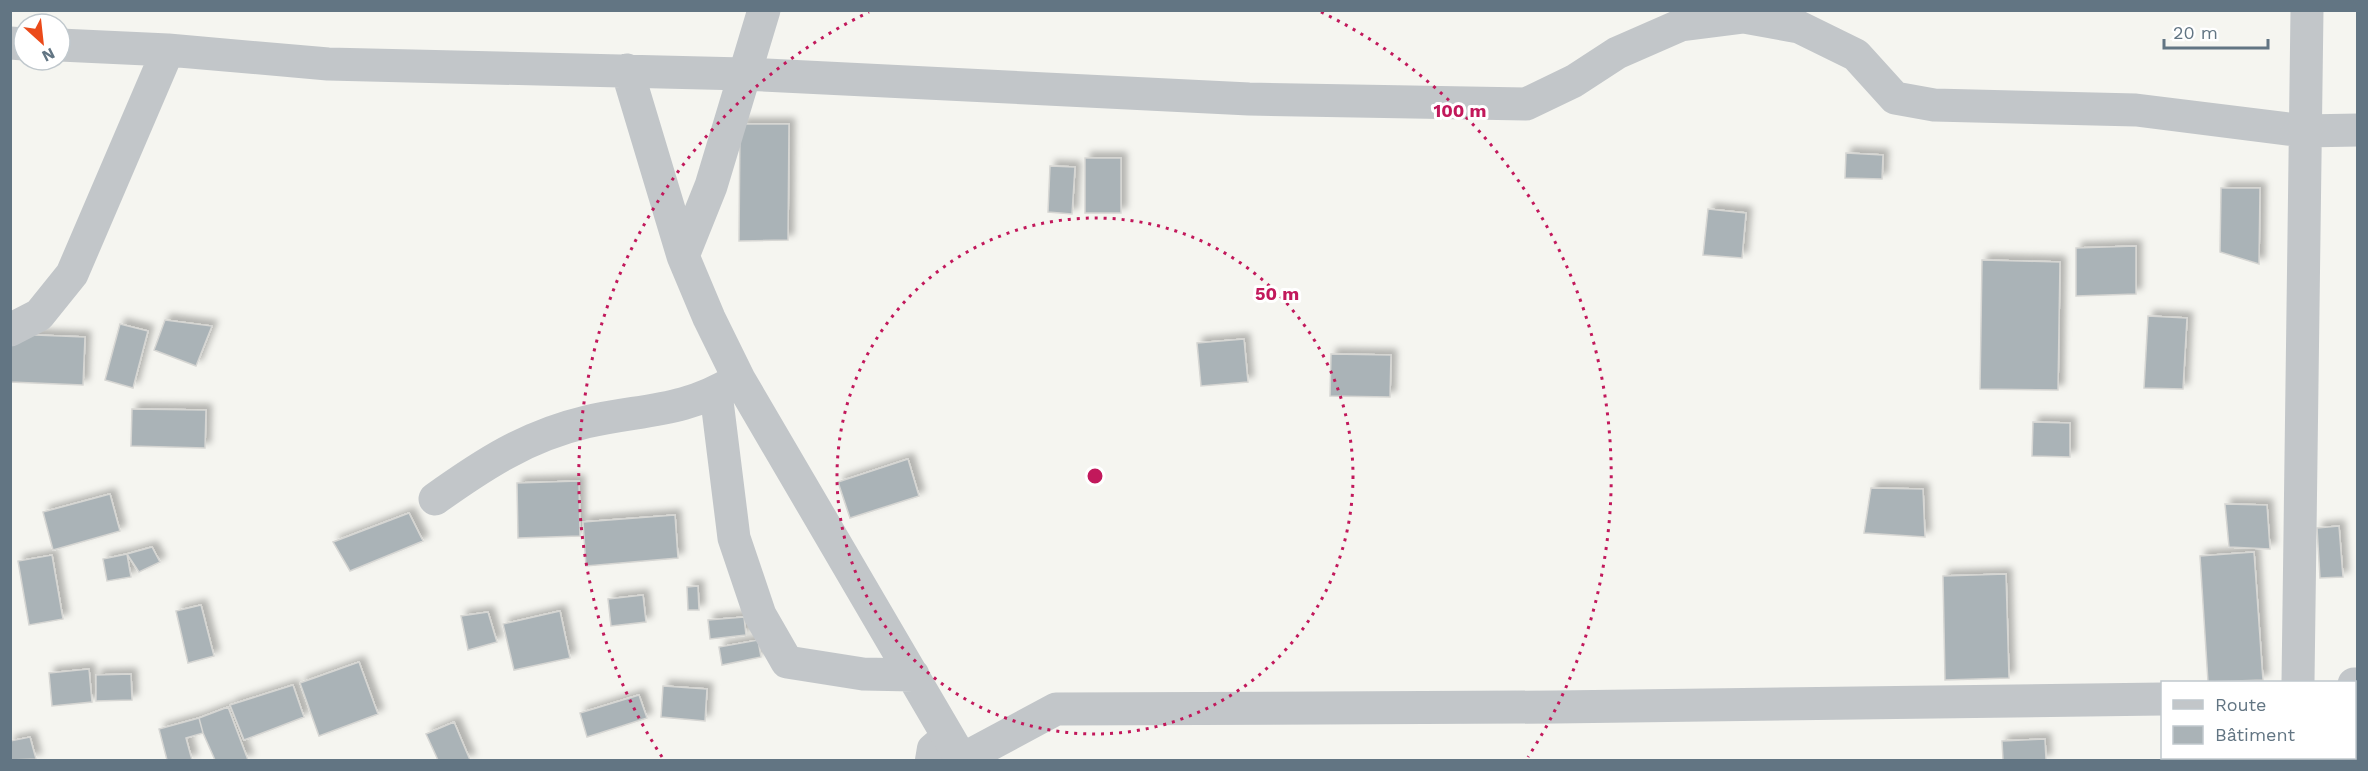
<svg xmlns="http://www.w3.org/2000/svg" width="2368" height="771" viewBox="0 0 2368 771" font-family="'Work Sans',sans-serif">
<style>
.building{fill:#aab3b7;stroke:#d6d6d3;stroke-width:1.5;filter:url(#shadow)}
.lines{fill:none;stroke-linecap:round;stroke-linejoin:round}
.pedestrian{stroke:#c2c6c9;stroke-width:28}
.minor{stroke:#c2c6c9;stroke-width:33}
.ring{fill:none;stroke:#c2185b;stroke-width:3;stroke-dasharray:3 6}
.centre{fill:#c2185b;stroke:#fff;stroke-width:3}
.ring-label{font-size:18px;text-anchor:middle;font-weight:bold;fill:#c2185b;stroke:#fff;stroke-width:6;stroke-linejoin:round;paint-order:stroke}
</style>
<defs>
<filter id="shadow"><feDropShadow dx="5.5" dy="-5.5" stdDeviation="3" flood-color="#0004"/></filter>
</defs>
<rect width="100%" height="100%" fill="#f5f5f0"/>
<path class="building" d="M 740,124 L 789,124 L 788,240 L 739,241 Z
M 1846,153 L 1883,155 L 1882,179 L 1845,178 Z
M 1085,158 L 1121,158 L 1121,213 L 1085,213 Z
M 1050,166 L 1075,167 L 1072,214 L 1048,212 Z
M 2221,188 L 2260,188 L 2259,264 L 2220,252 Z
M 1708,209 L 1746,213 L 1742,258 L 1703,255 Z
M 2136,246 L 2136,294 L 2076,296 L 2076,248 Z
M 1982,260 L 2060,262 L 2058,390 L 1980,389 Z
M 2148,316 L 2187,318 L 2183,389 L 2144,388 Z
M 165,320 L 212,326 L 196,366 L 154,350 Z
M 120,324 L 148,331 L 133,388 L 105,380 Z
M 10,334 L 85,337 L 83,385 L 10,382 Z
M 1244,339 L 1248,382 L 1201,386 L 1197,343 Z
M 1331,354 L 1391,355 L 1390,397 L 1330,396 Z
M 132,409 L 206,410 L 205,448 L 131,446 Z
M 2033,422 L 2070,423 L 2070,457 L 2032,456 Z
M 908,459 L 919,496 L 850,518 L 838,482 Z
M 579,481 L 580,536 L 518,538 L 517,483 Z
M 1871,488 L 1923,489 L 1925,537 L 1864,533 Z
M 110,494 L 120,531 L 53,550 L 43,512 Z
M 2225,504 L 2267,505 L 2270,549 L 2229,547 Z
M 409,513 L 423,541 L 350,571 L 333,542 Z
M 675,515 L 678,558 L 586,566 L 583,522 Z
M 2339,526 L 2343,577 L 2320,578 L 2317,528 Z
M 152,547 L 160,562 L 139,572 L 127,554 Z
M 2254,552 L 2263,680 L 2208,682 L 2200,556 Z
M 127,554 L 131,577 L 107,581 L 103,559 Z
M 52,555 L 63,619 L 29,625 L 18,561 Z
M 2006,574 L 2009,678 L 1945,680 L 1943,576 Z
M 698,586 L 699,610 L 688,610 L 687,587 Z
M 643,595 L 646,622 L 611,626 L 608,599 Z
M 201,605 L 214,656 L 188,663 L 176,611 Z
M 560,611 L 570,658 L 514,670 L 503,624 Z
M 488,612 L 497,642 L 468,650 L 461,616 Z
M 744,617 L 746,635 L 710,639 L 708,620 Z
M 758,640 L 761,657 L 722,665 L 719,647 Z
M 359,662 L 378,714 L 319,736 L 300,683 Z
M 89,669 L 92,702 L 52,706 L 49,673 Z
M 131,674 L 132,700 L 96,701 L 96,675 Z
M 293,685 L 304,717 L 244,740 L 230,705 Z
M 663,686 L 707,689 L 705,721 L 661,717 Z
M 639,695 L 647,718 L 587,737 L 580,713 Z
M 228,707 L 248,760 L 215,760 L 203,733 L 199,718 Z
M 199,718 L 203,733 L 186,738 L 192,760 L 167,760 L 159,729 Z
M 454,722 L 470,760 L 438,760 L 426,734 Z
M 30,737 L 36,759 L 10,760 L 10,741 Z
M 2045,739 L 2046,760 L 2003,760 L 2002,741 Z"/>
<g class="lines">
<path class="pedestrian" d="M 929,760 L 931,748 L 946,735"/>
<path class="minor" d="M 10,43 L 24,44
M 60,45 L 168,50 L 328,64 L 744,74 L 1249,99 L 1526,104 L 1574,81 L 1617,53 L 1681,25 L 1744,17 L 1799,27 L 1856,55 L 1895,98 L 1934,105 L 2136,110 L 2304,131 L 2358,130
M 627,70 L 683,256 L 709,318 L 739,379 L 962,760
M 683,256 L 711,186 L 764,10
M 10,330 L 39,315 L 72,274 L 168,50
M 716,393 L 734,538 L 760,615 L 787,662 L 863,674 L 913,675
M 435,499 C 484,464 527,436 586,422 C 641,409 683,413 735,381
M 2298,682 L 2307,10
M 2354,684 L 2358,684
M 961,760 L 1056,709 L 1556,707 L 2162,699
M 2296,760 L 2297,758"/>
</g>
<g class="ring">
<circle cx="1095" cy="476" r="258"/>
<path d="M662 757A516 516 0 0 1 869 12M1321 12A516 516 0 0 1 1528 757"/>
</g>
<circle cx="1095" cy="476" r="9" class="centre"/>
<g class="ring-label">
<text x="1460" y="117">100 m</text>
<text x="1277" y="300">50 m</text>
</g>
<rect width="2368" height="771" fill="none" stroke="#627583" stroke-width="24"/>
<rect x="2161" y="681" width="195" height="78" fill="#ffffff" stroke="#c0c8cd" stroke-width="1.5"/>
<rect x="2173" y="700" width="30" height="9" fill="#c2c6c9" stroke="#c0c8cd" stroke-width="1.5"/>
<text x="2215" y="711" font-size="18" fill="#627583">Route</text>
<rect x="2173" y="726" width="30" height="18" fill="#aab3b7" stroke="#c0c8cd" stroke-width="1.5"/>
<text x="2215" y="741" font-size="18" fill="#627583">Bâtiment</text>
<g transform="translate(42 42) rotate(153)"><circle r="28" fill="#ffffff" stroke="#c0c8cd" stroke-width="1.5"/>
<path d="M0-4.5L10 22L0 15L-10 22Z" fill="#eb4a1a"/>
<text y="-9" font-size="16" font-weight="bold" text-anchor="middle" fill="#627583">N</text>
</g>
<path d="M2164 39v9h104v-9" fill="none" stroke="#627583" stroke-width="3"/>
<text x="2173" y="39" font-size="18" fill="#627583" stroke="#ffffff" stroke-width="4.5" paint-order="stroke">20 m</text>
</svg>
